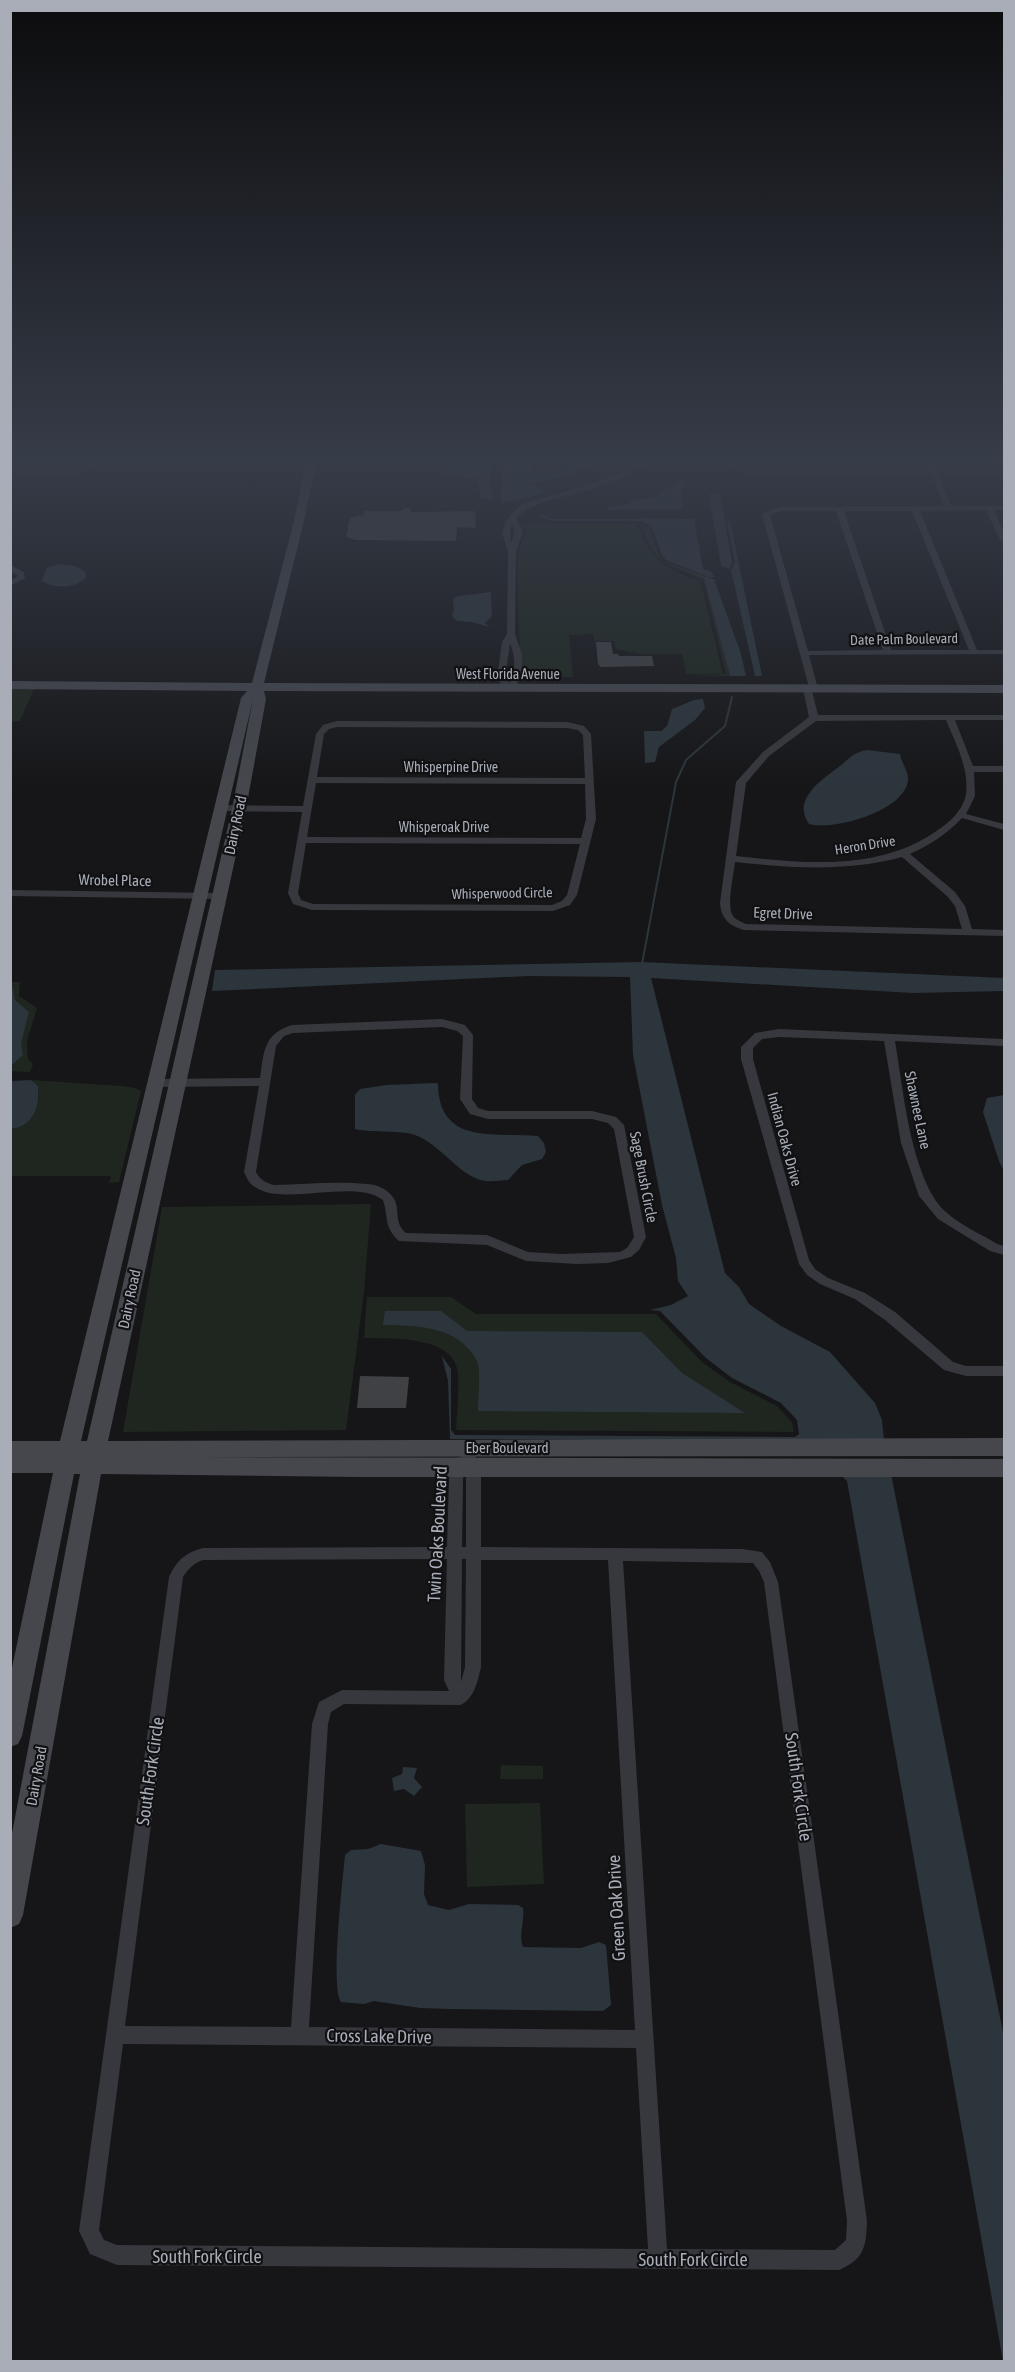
<svg xmlns="http://www.w3.org/2000/svg" width="1015" height="2372" viewBox="0 0 1015 2372" font-family="'Asap Condensed',sans-serif">
<style>
.green{fill:#1e261f}
.water{fill:#2c353c}
.lines{fill:none;stroke-linecap:round;stroke-linejoin:round}
.stream{stroke:#2c353c;stroke-width:2}
.building{fill:#404145}
.street{fill:#37383d;fill-rule:evenodd}
.secondary{fill:#45474d;fill-rule:evenodd}
.labels{text-anchor:middle;dominant-baseline:central;stroke-width:4.5;stroke-linejoin:round;paint-order:stroke}
.far-street-label{font-size:14px;fill:#a8adb8;stroke:#111113}
.street-label{font-size:15px;fill:#a8adb8;stroke:#111113}
.near-street-label{font-size:18px;fill:#a8adb8;stroke:#111113}
</style>
<rect width="100%" height="100%" fill="#161618"/>
<path class="green" d="M 523,523 L 634,524 C 642,529 641,536 646,544 C 659,565 677,574 700,581 L 723,674 L 686,674 L 682,654 L 641,654 L 616,649 L 614,641 L 595,641 L 593,634 L 569,635 L 573,677 L 521,677 L 517,565 L 519,549 L 526,533 Z
M 642,527 L 649,527 L 659,555 L 663,560 L 704,577 L 730,676 L 692,676 L 726,674 L 704,581 C 671,564 656,567 642,527 Z
M 10,689 L 34,689 L 20,721 L 11,722 Z
M 10,982 L 20,982 L 19,996 L 37,1008 L 27,1041 L 28,1059 L 33,1064 L 30,1072 L 11,1071 Z
M 31,1080 L 122,1086 L 135,1088 L 141,1091 L 119,1182 L 109,1183 L 111,1176 L 11,1176 L 10,1129 L 17,1128 L 39,1097 L 38,1086 Z
M 371,1204 L 364,1292 L 346,1430 L 123,1432 L 162,1207 Z
M 367,1297 L 451,1297 L 476,1314 L 656,1314 L 702,1362 L 730,1382 L 777,1406 L 792,1422 L 794,1432 L 456,1430 C 457,1414 460,1382 457,1368 C 448,1335 390,1339 364,1338 Z
M 501,1765 L 543,1766 L 543,1779 L 500,1779 Z
M 540,1803 L 544,1884 L 467,1887 L 465,1804 Z"/>
<path class="water" d="M 445,458 L 492,458 L 489,486 L 494,499 L 481,499 L 477,479 L 447,475 Z
M 502,458 L 524,458 L 525,462 L 543,462 L 531,466 L 532,471 L 538,473 L 594,458 L 605,458 L 567,476 L 531,483 L 548,493 L 501,503 Z
M 681,480 L 685,481 L 681,490 L 683,509 L 606,510 L 609,507 L 628,504 L 635,499 L 653,498 Z
M 709,494 L 720,494 L 732,562 L 729,569 L 721,566 Z
M 641,518 L 694,519 L 703,569 L 710,571 L 715,577 L 708,577 L 666,560 L 662,555 L 651,525 L 643,522 Z
M 727,521 L 730,521 L 762,676 L 755,676 L 731,570 L 735,562 Z
M 668,563 L 703,576 L 714,579 L 741,654 L 746,676 L 730,676 L 704,578 Z
M 58,564 L 76,566 L 86,573 L 86,578 C 74,589 55,589 42,581 L 47,568 Z
M 491,592 L 492,616 L 485,623 L 490,627 L 471,622 L 457,621 L 452,616 L 454,609 L 453,599 L 458,596 Z
M 703,699 L 705,708 L 695,720 L 659,747 L 655,762 L 645,763 L 644,731 L 661,731 L 667,726 L 672,709 L 694,700 Z
M 867,750 L 900,754 C 901,763 909,771 908,780 C 905,811 834,831 809,824 C 791,799 823,779 840,766 C 850,758 854,752 867,750 Z
M 641,962 L 1004,978 L 1004,991 L 913,993 L 651,978 L 725,1273 L 739,1287 L 749,1304 L 781,1326 L 830,1352 L 875,1403 L 882,1420 L 884,1441 L 450,1439 L 448,1381 L 442,1356 L 451,1369 L 451,1430 L 455,1435 L 795,1437 L 799,1434 L 797,1420 L 781,1403 L 732,1378 L 706,1358 L 660,1311 L 650,1310 L 671,1305 L 688,1296 L 678,1281 L 676,1258 L 662,1205 L 633,1055 L 630,977 L 528,976 L 212,991 L 215,970 Z
M 11,988 L 13,989 L 15,1000 L 29,1012 L 21,1043 L 23,1055 L 13,1064 L 10,1064 Z
M 31,1080 L 38,1086 C 40,1106 34,1126 11,1129 L 11,1081 Z
M 436,1083 L 438,1084 C 439,1146 495,1132 538,1136 L 544,1143 L 546,1152 L 542,1159 L 522,1165 L 508,1180 C 501,1180 492,1182 485,1181 C 458,1176 441,1144 415,1135 C 403,1130 372,1133 355,1129 L 355,1095 L 360,1089 L 387,1085 Z
M 1004,1095 L 1004,1171 L 999,1161 L 983,1112 L 987,1098 Z
M 385,1311 L 441,1311 L 467,1331 L 642,1332 L 682,1373 L 745,1413 L 478,1411 C 478,1400 481,1370 477,1361 C 458,1325 418,1326 383,1325 Z
M 891,1474 L 1004,2037 L 1004,2361 L 1003,2361 L 847,1481 L 842,1476 Z
M 403,1767 L 417,1768 L 414,1778 L 422,1787 L 414,1796 L 404,1789 L 394,1791 L 392,1778 L 402,1774 Z
M 381,1844 L 421,1851 L 425,1865 L 424,1894 L 428,1905 L 449,1910 L 469,1904 L 518,1905 L 523,1908 C 525,1921 518,1935 523,1947 L 581,1948 L 599,1942 L 606,1945 L 611,2005 L 603,2011 L 450,2009 L 420,2008 L 374,2001 L 364,2004 L 341,2002 C 330,1990 343,1877 345,1855 L 351,1850 L 368,1849 Z"/>
<g class="lines">
<path class="stream" d="M 541,515 L 552,520 L 644,520
M 642,964 L 676,782 L 686,760 L 725,726 L 732,697"/>
</g>
<path class="building" d="M 403,508 L 411,508 L 411,512 L 475,511 L 476,528 L 457,527 L 456,541 L 356,540 L 346,537 L 350,518 L 364,515 L 364,511 L 403,511 Z
M 596,642 L 611,642 L 613,654 L 618,654 L 619,656 L 652,656 L 654,666 L 601,667 L 598,664 Z
M 360,1376 L 409,1377 L 406,1408 L 357,1408 Z"/>
<g class="lines">
<path class="street" d="M 89,458 L 95,458 L 90,468 L 78,473 L 10,473 L 10,469 L 77,469 L 85,466 Z
M 643,458 L 650,458 C 628,483 589,489 558,498 C 542,503 528,506 516,518 L 523,531 L 516,552 L 515,634 L 522,654 L 522,675 L 513,691 L 507,691 L 497,679 L 502,642 L 507,634 L 508,552 L 502,533 L 506,521 L 511,514 L 522,504 L 588,485 L 622,472 ZM 512,524 L 515,531 L 511,543 L 510,533 ZM 510,643 C 515,656 517,670 509,683 L 505,679 Z
M 727,458 L 733,458 C 735,467 743,467 751,469 L 929,469 L 925,458 L 931,458 L 936,469 L 1004,469 L 1004,473 L 938,473 L 951,506 L 1004,506 L 1004,510 L 994,510 L 1004,533 L 1004,542 L 1000,540 L 986,510 L 920,511 L 977,650 L 1004,650 L 1004,654 L 809,655 L 818,689 L 812,691 L 818,715 L 1004,715 L 1004,720 L 955,720 L 973,766 L 1004,766 L 1004,772 L 974,772 L 975,796 L 966,814 L 1004,824 L 1004,830 L 962,818 C 947,834 930,845 910,854 L 955,892 L 965,906 L 972,929 L 1004,930 L 1004,936 L 744,930 C 730,926 721,919 720,903 L 736,782 L 763,752 L 809,717 L 803,689 L 809,687 L 762,514 L 779,507 L 944,506 L 931,473 L 751,473 C 740,471 729,470 727,458 ZM 780,511 L 836,511 L 883,650 L 808,651 L 770,515 ZM 844,511 L 912,511 L 969,650 L 891,650 ZM 946,720 C 956,744 969,768 966,794 C 963,811 949,823 935,832 C 876,872 803,863 736,856 L 746,783 L 769,756 L 816,721 ZM 902,857 L 947,896 L 955,906 L 962,929 L 746,924 C 742,922 736,920 733,916 C 726,907 734,873 735,862 C 792,868 847,872 902,857 Z
M 10,565 L 24,572 L 25,578 L 10,586 L 10,581 L 17,577 L 17,575 L 10,571 Z
M 337,721 L 567,722 L 584,726 L 591,734 L 596,819 L 577,895 L 570,905 L 553,911 L 312,910 L 293,904 L 288,893 L 302,812 L 221,811 L 216,808 L 221,805 L 303,806 L 316,734 L 323,725 ZM 337,727 L 567,728 L 578,730 L 583,735 L 585,778 L 317,777 L 324,734 L 329,729 ZM 316,783 L 585,784 L 586,819 L 581,838 L 307,837 ZM 306,843 L 580,844 L 567,895 L 562,901 L 552,905 L 313,904 L 301,900 L 298,893 Z
M 10,890 L 219,893 L 224,896 L 219,899 L 10,896 Z
M 442,1019 L 465,1025 L 473,1035 L 472,1099 L 478,1108 L 488,1111 L 592,1111 L 616,1117 L 624,1125 L 646,1237 L 639,1250 L 631,1257 L 608,1263 L 577,1264 L 526,1261 L 487,1245 L 399,1241 C 383,1226 389,1218 383,1200 C 355,1178 283,1207 255,1187 C 249,1184 247,1178 244,1172 L 259,1086 L 156,1087 L 150,1083 L 156,1079 L 260,1078 C 264,1052 263,1034 292,1025 ZM 442,1027 L 457,1031 L 463,1036 L 460,1099 L 470,1114 L 488,1119 L 592,1119 L 608,1123 L 614,1129 L 634,1237 L 627,1248 L 620,1252 L 561,1254 L 528,1252 L 487,1235 L 406,1233 C 392,1221 402,1208 392,1196 C 387,1189 376,1184 367,1184 C 337,1181 305,1184 274,1185 C 266,1183 260,1180 256,1172 L 276,1046 L 284,1036 L 293,1033 Z
M 779,1029 L 1004,1039 L 1004,1046 L 895,1041 C 903,1087 911,1181 946,1212 C 960,1225 981,1234 997,1244 L 1004,1246 L 1004,1255 L 990,1251 L 938,1219 L 919,1196 L 901,1143 L 884,1041 L 779,1037 L 762,1039 L 753,1048 L 753,1059 L 809,1260 L 815,1269 L 828,1278 L 865,1293 L 895,1312 L 953,1362 L 966,1366 L 1004,1366 L 1004,1376 L 966,1376 L 944,1370 L 885,1320 L 855,1299 L 820,1284 L 807,1275 L 799,1264 L 741,1059 L 741,1047 L 755,1033 Z
M 463,1441 L 468,1443 L 481,1467 L 481,1547 L 742,1549 L 762,1552 L 770,1562 L 778,1582 L 867,2221 C 866,2246 865,2259 839,2270 L 117,2265 L 90,2254 L 79,2231 L 169,1577 C 177,1560 185,1553 203,1548 L 447,1547 L 449,1479 L 455,1458 L 461,1457 L 456,1447 L 458,1443 ZM 466,1466 L 466,1547 L 462,1547 L 463,1479 ZM 447,1559 L 444,1680 L 449,1691 L 342,1690 L 319,1702 L 312,1724 L 291,2027 L 125,2026 L 183,1577 C 188,1569 194,1563 203,1560 ZM 462,1559 L 466,1559 L 465,1667 L 461,1682 ZM 481,1560 L 608,1560 L 635,2030 L 309,2027 L 328,1724 L 331,1712 L 344,1704 L 460,1705 C 474,1700 478,1680 481,1667 ZM 623,1561 L 753,1563 L 759,1571 L 764,1582 L 847,2221 L 846,2240 L 835,2250 L 667,2249 ZM 123,2044 L 636,2048 L 648,2249 L 117,2245 L 104,2240 L 99,2230 Z"/>
<path class="secondary" d="M 307,458 L 317,458 L 303,525 L 264,683 L 1004,685 L 1004,693 L 264,691 L 266,699 L 246,809 L 108,1441 L 1004,1438 L 1004,1456 L 195,1457 L 1004,1459 L 1004,1477 L 359,1477 L 101,1474 L 23,1915 L 19,1924 L 10,1928 L 10,1844 L 80,1474 L 74,1474 L 22,1736 L 18,1744 L 10,1747 L 10,1677 L 53,1473 L 10,1473 L 10,1441 L 60,1441 L 241,698 L 247,691 L 10,689 L 10,681 L 252,683 L 293,525 ZM 253,699 L 232,809 L 87,1441 L 81,1441 Z"/>
</g>
<linearGradient id="sky" x2="0" y2="1"><stop stop-color="#0c0c0d"/><stop offset="0.58" stop-color="#363c48"/><stop offset="1" stop-color="#363c48" stop-opacity="0"/></linearGradient>
<rect width="1015" height="790" fill="url(#sky)"/>
<g class="labels">
<g class="far-street-label">
<text transform="translate(904 639) rotate(-1)">Date Palm Boulevard</text>
<text x="508" y="674">West Florida Avenue</text>
<text x="451" y="767">Whisperpine Drive</text>
<text x="444" y="827">Whisperoak Drive</text>
<text transform="translate(865 845) rotate(-9)">Heron Drive</text>
<text transform="translate(502 893) rotate(-1)">Whisperwood Circle</text>
</g>
<g class="street-label">
<text transform="translate(235 825) rotate(-78)">Dairy Road</text>
<text transform="translate(115 880) rotate(1)">Wrobel Place</text>
<text transform="translate(783 913) rotate(2)">Egret Drive</text>
<text transform="translate(918 1110) rotate(78)">Shawnee Lane</text>
<text transform="translate(785 1139) rotate(75)">Indian Oaks Drive</text>
<text transform="translate(644 1177) rotate(79)">Sage Brush Circle</text>
<text transform="translate(129 1299) rotate(-78)">Dairy Road</text>
<text x="507" y="1447">Eber Boulevard</text>
<text transform="translate(36 1776) rotate(-80)">Dairy Road</text>
</g>
<g class="near-street-label">
<text transform="translate(437 1534) rotate(-87)">Twin Oaks Boulevard</text>
<text transform="translate(150 1771) rotate(-82)">South Fork Circle</text>
<text transform="translate(799 1787) rotate(82)">South Fork Circle</text>
<text transform="translate(616 1908) rotate(-93)">Green Oak Drive</text>
<text transform="translate(379 2036) rotate(1)">Cross Lake Drive</text>
<text x="207" y="2256">South Fork Circle</text>
<text x="693" y="2259">South Fork Circle</text>
</g>
</g>
<rect width="1015" height="2372" fill="none" stroke="#a8adb8" stroke-width="24"/>
</svg>
